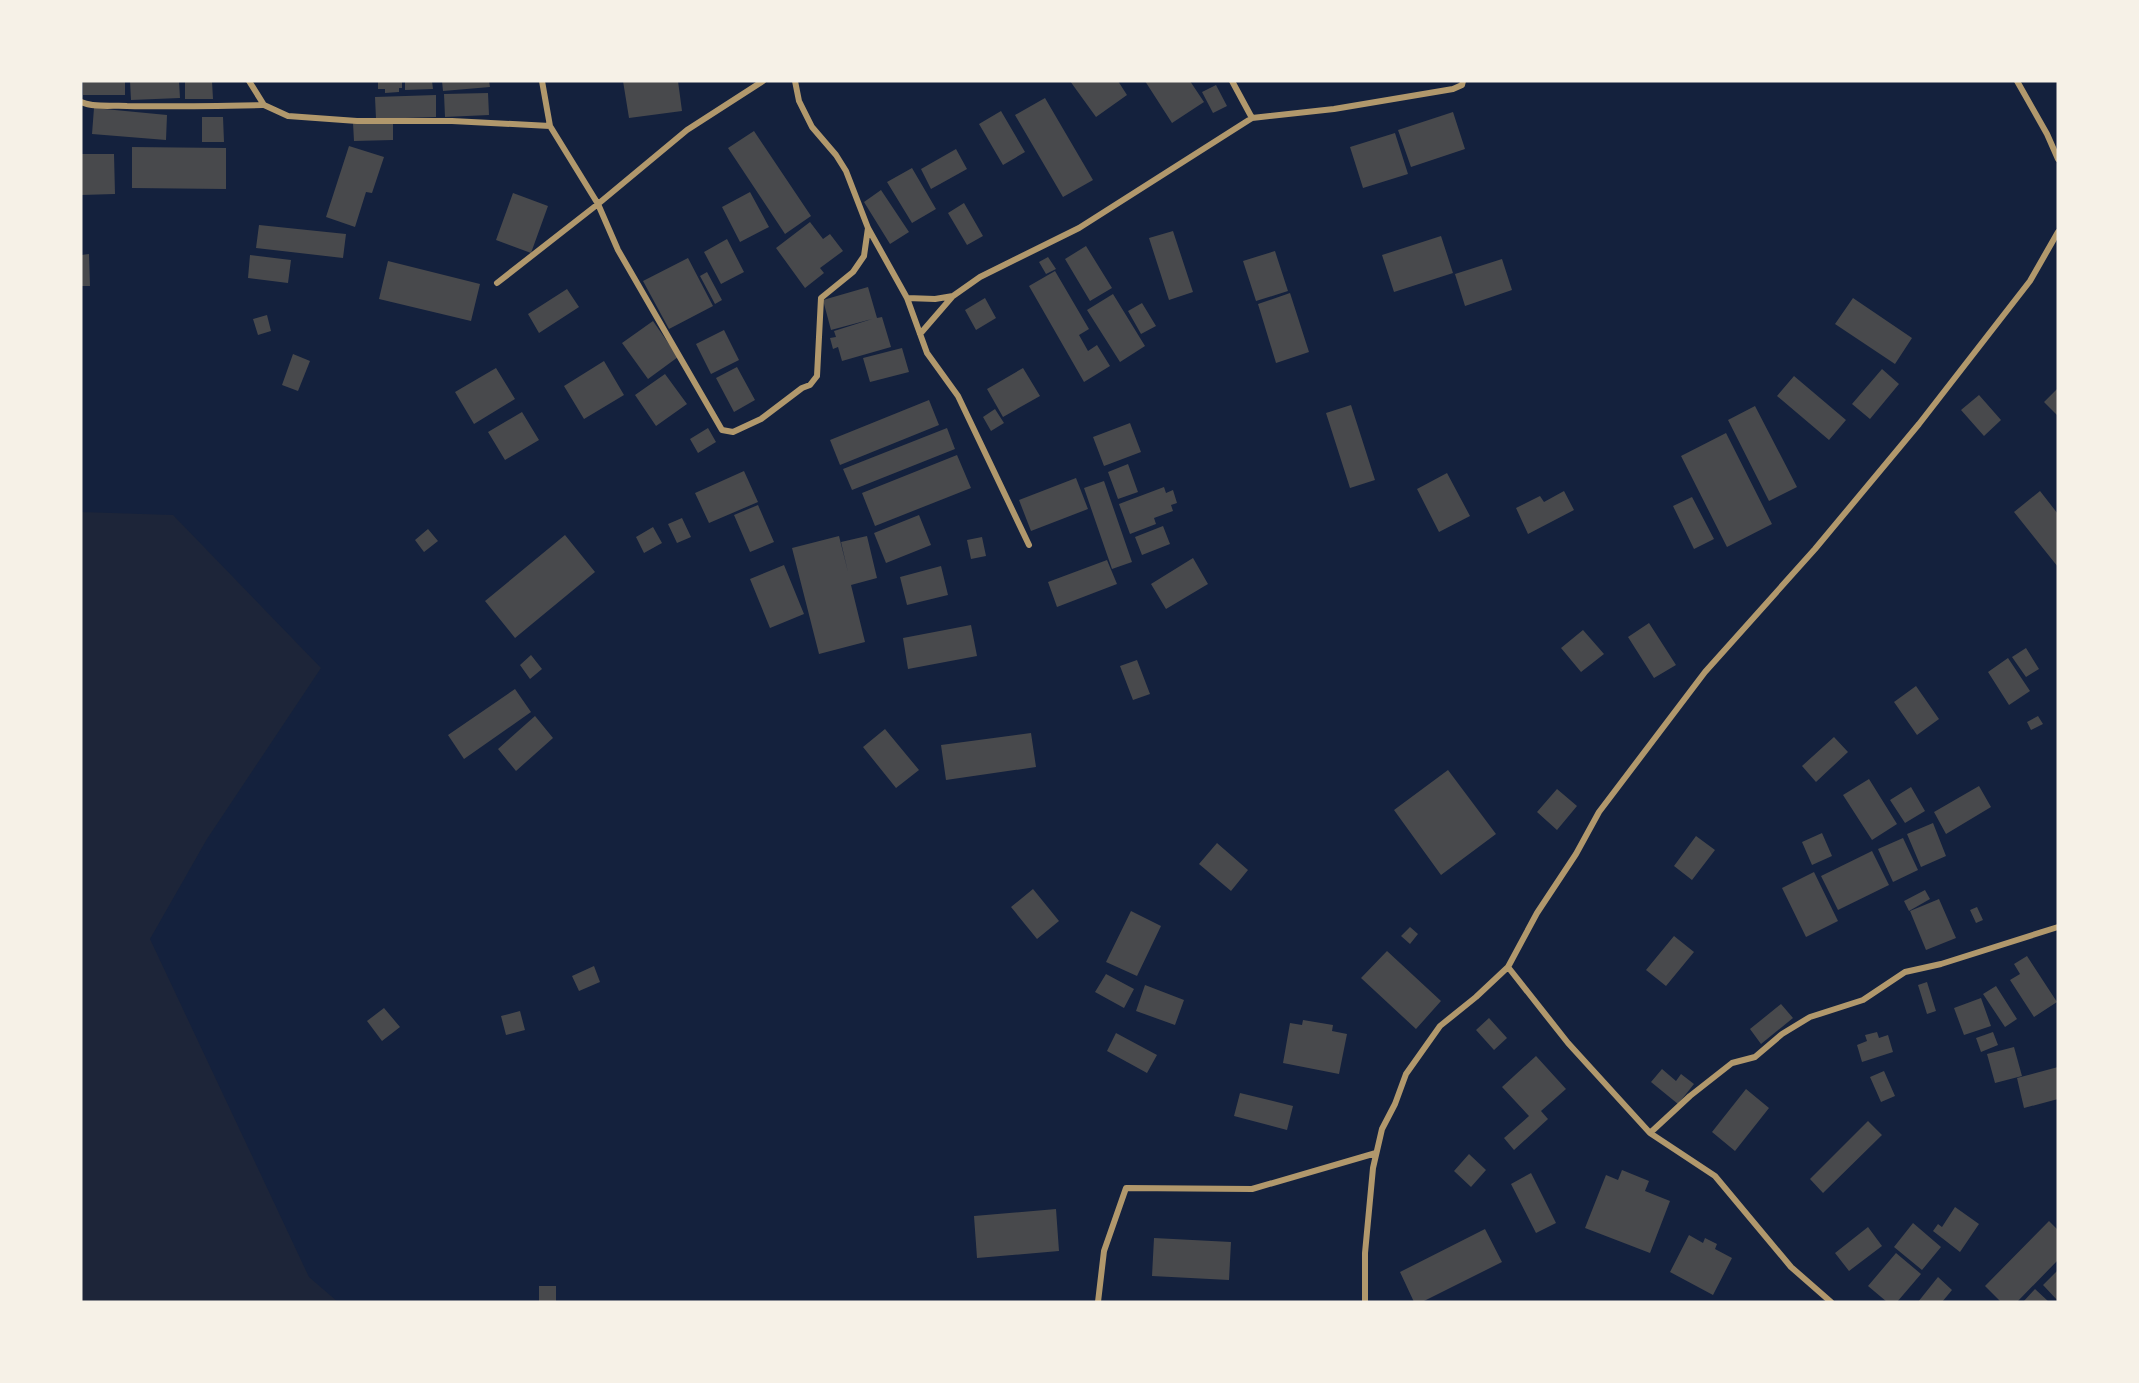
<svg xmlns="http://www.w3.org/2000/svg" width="2139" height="1383" viewBox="0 0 2139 1383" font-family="Literata,serif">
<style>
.green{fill:#1d2539}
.building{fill:#48494c}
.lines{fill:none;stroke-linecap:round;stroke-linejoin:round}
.minor{stroke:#b1986c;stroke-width:6}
</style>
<rect width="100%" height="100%" fill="#14213d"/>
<path class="green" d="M 81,512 L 173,515 L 321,668 L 207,839 L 150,939 L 309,1277 L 338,1302 L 81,1302 Z"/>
<path class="building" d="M 83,81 L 125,81 L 125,95 L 83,95 Z
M 130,81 L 179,81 L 180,98 L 131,100 Z
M 185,81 L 212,81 L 213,99 L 185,99 Z
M 378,81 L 402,81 L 402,88 L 399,88 L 399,92 L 385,93 L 385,89 L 378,89 Z
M 405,81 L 432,81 L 433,89 L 405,90 Z
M 442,81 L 489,81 L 490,87 L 443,91 Z
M 623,81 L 678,81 L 682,111 L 629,118 Z
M 1070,81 L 1118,81 L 1127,95 L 1096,117 Z
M 1145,81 L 1190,81 L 1204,102 L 1172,123 Z
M 1216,85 L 1227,106 L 1213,113 L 1202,92 Z
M 488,93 L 489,115 L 445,117 L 444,94 Z
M 436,95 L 436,117 L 376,119 L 375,97 Z
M 1045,98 L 1093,180 L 1063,197 L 1015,115 Z
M 94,108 L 167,115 L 166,140 L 92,134 Z
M 1001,111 L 1025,152 L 1003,165 L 979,124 Z
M 1453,112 L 1465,149 L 1411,167 L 1398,130 Z
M 202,117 L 223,117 L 224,142 L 202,142 Z
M 393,122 L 393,140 L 354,141 L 353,123 Z
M 754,131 L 811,216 L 785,234 L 728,148 Z
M 1395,133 L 1408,174 L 1363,188 L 1350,147 Z
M 349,146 L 384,157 L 372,193 L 366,192 L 355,227 L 326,217 Z
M 132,147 L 226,148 L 226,189 L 132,188 Z
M 956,149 L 967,169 L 931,189 L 921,169 Z
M 81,154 L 114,154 L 115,194 L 81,195 Z
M 912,168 L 936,209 L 912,223 L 887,182 Z
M 881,190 L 909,232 L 890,244 L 864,202 Z
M 750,192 L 769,227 L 740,242 L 722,207 Z
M 513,193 L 548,206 L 531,253 L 496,240 Z
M 964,203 L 983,236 L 967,245 L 948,213 Z
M 810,222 L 823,239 L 830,234 L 843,251 L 820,268 L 824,273 L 805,288 L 776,248 Z
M 259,225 L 346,234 L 343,258 L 256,248 Z
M 1173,231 L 1193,292 L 1169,300 L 1149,238 Z
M 1441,236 L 1453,273 L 1394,292 L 1382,255 Z
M 727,239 L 744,272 L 721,284 L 704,252 Z
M 1086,246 L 1112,288 L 1090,301 L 1065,259 Z
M 1275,251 L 1288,291 L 1256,301 L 1243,261 Z
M 89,254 L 90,286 L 81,286 L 81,255 Z
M 250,255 L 291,260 L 288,283 L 248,278 Z
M 1048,257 L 1056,269 L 1046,274 L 1039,262 Z
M 688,258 L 713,306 L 669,329 L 643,281 Z
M 1502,259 L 1512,290 L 1465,306 L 1455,274 Z
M 388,261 L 480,284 L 471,321 L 379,299 Z
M 1055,271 L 1089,329 L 1079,335 L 1088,351 L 1097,345 L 1110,366 L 1084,382 L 1029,286 Z
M 707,272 L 722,300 L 715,304 L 700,276 Z
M 868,287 L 877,318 L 882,317 L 891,347 L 842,361 L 838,347 L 833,349 L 830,338 L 836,337 L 834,331 L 872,319 L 831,330 L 823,300 Z
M 567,289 L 579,307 L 539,333 L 528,314 Z
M 1290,293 L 1309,352 L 1276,363 L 1258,304 Z
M 1113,294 L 1145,346 L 1120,362 L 1087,310 Z
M 985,298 L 996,318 L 976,330 L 965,310 Z
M 1853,298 L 1912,338 L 1895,364 L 1835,324 Z
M 1142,303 L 1156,326 L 1141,334 L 1128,311 Z
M 267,315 L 271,331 L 258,335 L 253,319 Z
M 653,321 L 678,357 L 648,379 L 622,343 Z
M 724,330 L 739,360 L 711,374 L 696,344 Z
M 902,348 L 909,372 L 870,382 L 863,358 Z
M 293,354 L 310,361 L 298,391 L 282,385 Z
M 604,361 L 624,395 L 584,419 L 564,386 Z
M 737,367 L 755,400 L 734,412 L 716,378 Z
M 496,368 L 515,399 L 474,424 L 455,392 Z
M 1023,368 L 1040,396 L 1003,417 L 987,389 Z
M 1882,369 L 1899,384 L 1870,419 L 1852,404 Z
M 665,374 L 687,404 L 656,426 L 635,395 Z
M 1794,376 L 1846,420 L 1829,440 L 1777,396 Z
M 2058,388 L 2058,416 L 2044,402 Z
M 1979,395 L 2001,420 L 1984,436 L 1961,410 Z
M 929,400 L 939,425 L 840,465 L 830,440 Z
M 1351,405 L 1375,480 L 1350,488 L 1326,413 Z
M 1755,406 L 1797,487 L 1769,501 L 1728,420 Z
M 995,409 L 1004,423 L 991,431 L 983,417 Z
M 522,412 L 539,440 L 505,460 L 488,432 Z
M 1130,423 L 1141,452 L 1104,466 L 1093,437 Z
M 708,428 L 716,442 L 698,453 L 690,439 Z
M 947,428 L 955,449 L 852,490 L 843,469 Z
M 1726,433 L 1772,524 L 1727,547 L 1681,456 Z
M 957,455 L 971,488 L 875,526 L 862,493 Z
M 1128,464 L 1138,492 L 1118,499 L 1108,472 Z
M 744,471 L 758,502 L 709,523 L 695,493 Z
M 1447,473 L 1470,516 L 1439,532 L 1417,489 Z
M 1076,478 L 1088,509 L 1031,531 L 1019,500 Z
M 1104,481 L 1132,562 L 1112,569 L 1084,488 Z
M 1164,487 L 1166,493 L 1173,490 L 1177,503 L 1171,505 L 1173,511 L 1154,518 L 1156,524 L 1130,534 L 1119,504 Z
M 1564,491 L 1574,510 L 1528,534 L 1516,508 L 1540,496 L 1544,502 Z
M 2040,491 L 2058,514 L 2058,567 L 2014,512 Z
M 1692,497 L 1714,539 L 1694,549 L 1673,506 Z
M 758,505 L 774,542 L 750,552 L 734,515 Z
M 919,515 L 931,545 L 886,563 L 874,533 Z
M 682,518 L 691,537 L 677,543 L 668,524 Z
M 1163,526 L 1170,544 L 1142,555 L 1135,537 Z
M 653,527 L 662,543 L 644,553 L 636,537 Z
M 428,529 L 438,541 L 424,552 L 415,540 Z
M 565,535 L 595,572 L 515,638 L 485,601 Z
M 839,536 L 848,572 L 841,542 L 867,536 L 877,578 L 851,585 L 865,642 L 819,654 L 792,548 Z
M 982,537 L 986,556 L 971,559 L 967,540 Z
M 1193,558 L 1208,584 L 1166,609 L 1151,584 Z
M 1107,560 L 1117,584 L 1057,607 L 1048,582 Z
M 784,565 L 804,614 L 770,628 L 750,579 Z
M 941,566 L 948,595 L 907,605 L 900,577 Z
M 1649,623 L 1676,665 L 1654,678 L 1628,637 Z
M 971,625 L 977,656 L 908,669 L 903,638 Z
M 1583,630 L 1604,654 L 1581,672 L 1561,648 Z
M 2026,648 L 2039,669 L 2026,677 L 2012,657 Z
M 531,655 L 542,669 L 530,679 L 520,665 Z
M 2008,658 L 2030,691 L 2009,705 L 1988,672 Z
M 1137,660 L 1150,694 L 1133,700 L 1120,666 Z
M 1916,686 L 1939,719 L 1917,735 L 1894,702 Z
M 515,689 L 531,712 L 464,759 L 448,735 Z
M 535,716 L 553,738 L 516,771 L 498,749 Z
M 2038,716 L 2043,724 L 2031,730 L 2027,722 Z
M 885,729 L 919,770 L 896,788 L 863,747 Z
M 1031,733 L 1036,767 L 946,780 L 941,745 Z
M 1834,737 L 1848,752 L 1816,782 L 1802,766 Z
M 1448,770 L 1496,834 L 1441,875 L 1394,810 Z
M 1869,779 L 1897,824 L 1872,840 L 1843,795 Z
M 1979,786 L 1991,807 L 1946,834 L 1934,812 Z
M 1911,787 L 1925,811 L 1905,823 L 1890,800 Z
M 1557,789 L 1577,806 L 1557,830 L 1537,812 Z
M 1933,823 L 1946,856 L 1921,867 L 1907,834 Z
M 1822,833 L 1832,856 L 1812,865 L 1802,842 Z
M 1696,836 L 1715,850 L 1692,880 L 1674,866 Z
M 1903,838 L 1918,870 L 1893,882 L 1878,849 Z
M 1217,843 L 1248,870 L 1231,891 L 1199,864 Z
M 1872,851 L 1889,885 L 1838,910 L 1821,876 Z
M 1814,872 L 1838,921 L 1806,937 L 1782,888 Z
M 1033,889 L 1059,921 L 1037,939 L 1011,907 Z
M 1925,890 L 1930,899 L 1909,911 L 1904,901 Z
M 1939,899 L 1956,938 L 1926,950 L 1910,911 Z
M 1977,907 L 1983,920 L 1976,923 L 1970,910 Z
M 1131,911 L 1161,926 L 1137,976 L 1106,962 Z
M 1410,927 L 1418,934 L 1410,944 L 1401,936 Z
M 1674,936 L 1694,952 L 1666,986 L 1646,970 Z
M 1387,951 L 1441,1001 L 1416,1029 L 1361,978 Z
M 2027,956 L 2057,1002 L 2034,1017 L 2010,980 L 2020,974 L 2014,964 Z
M 594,966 L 600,982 L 579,991 L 572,976 Z
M 1106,974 L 1134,989 L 1124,1008 L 1095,992 Z
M 1927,982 L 1936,1011 L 1927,1014 L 1918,985 Z
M 1145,985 L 1184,1000 L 1175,1025 L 1136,1011 Z
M 1996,986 L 2017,1019 L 2005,1027 L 1983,994 Z
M 1981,998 L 1991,1026 L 1964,1035 L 1954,1008 Z
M 1781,1004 L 1793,1018 L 1761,1044 L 1750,1029 Z
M 384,1008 L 400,1027 L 382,1041 L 367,1021 Z
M 520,1011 L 525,1030 L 506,1035 L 501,1016 Z
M 1489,1018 L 1507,1038 L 1494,1050 L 1476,1030 Z
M 1303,1020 L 1333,1025 L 1332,1031 L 1347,1034 L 1339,1074 L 1283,1063 L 1290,1023 L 1302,1025 Z
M 1877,1032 L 1879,1038 L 1888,1035 L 1893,1052 L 1862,1062 L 1857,1045 L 1867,1041 L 1865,1035 Z
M 1993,1032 L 1998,1045 L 1981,1052 L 1976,1038 Z
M 1116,1033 L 1157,1055 L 1147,1073 L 1107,1051 Z
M 2014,1047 L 2022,1076 L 1995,1083 L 1987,1054 Z
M 1536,1056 L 1566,1089 L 1541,1111 L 1548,1119 L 1514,1150 L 1504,1138 L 1529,1116 L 1502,1087 Z
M 2058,1067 L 2058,1099 L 2024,1108 L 2017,1078 Z
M 1662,1069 L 1676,1081 L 1681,1074 L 1694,1084 L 1678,1104 L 1651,1082 Z
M 1884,1071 L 1895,1096 L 1881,1102 L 1870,1077 Z
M 1746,1089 L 1769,1108 L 1735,1151 L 1712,1132 Z
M 1240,1093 L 1293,1106 L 1287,1130 L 1234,1116 Z
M 1868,1121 L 1882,1135 L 1823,1193 L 1810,1179 Z
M 1469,1154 L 1486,1170 L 1471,1187 L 1454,1171 Z
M 1622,1170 L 1649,1181 L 1645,1191 L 1670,1201 L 1650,1253 L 1585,1228 L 1606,1175 L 1618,1180 Z
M 1531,1173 L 1556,1223 L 1536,1233 L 1511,1184 Z
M 1955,1207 L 1979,1224 L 1960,1252 L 1933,1231 L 1938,1224 L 1942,1227 Z
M 1056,1209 L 1059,1251 L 977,1258 L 974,1216 Z
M 2049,1221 L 2058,1230 L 2058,1260 L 2017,1302 L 2001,1302 L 1985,1286 Z
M 1913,1223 L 1941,1247 L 1922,1270 L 1894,1247 Z
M 1868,1227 L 1882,1246 L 1849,1271 L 1835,1253 Z
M 1485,1229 L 1502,1262 L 1422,1302 L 1414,1302 L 1400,1272 Z
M 1689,1235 L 1703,1243 L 1705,1238 L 1717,1244 L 1715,1249 L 1732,1258 L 1713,1295 L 1670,1272 Z
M 1154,1238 L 1231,1242 L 1229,1280 L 1152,1276 Z
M 1896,1253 L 1921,1274 L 1897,1302 L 1887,1302 L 1868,1286 Z
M 2058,1270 L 2058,1301 L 2043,1285 Z
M 1938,1277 L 1952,1290 L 1942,1302 L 1918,1302 Z
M 539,1286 L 556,1286 L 556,1302 L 539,1302 Z
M 2035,1289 L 2049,1302 L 2023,1302 Z"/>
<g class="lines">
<path class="minor" d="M 249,81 L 264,105 L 288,116 L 357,121 L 452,121 L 550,126
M 542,81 L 550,126 L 598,204 L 618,250 L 722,430 L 733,432 L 761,419 L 802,388 L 810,385 L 817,376 L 821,298 L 853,272 L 864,256 L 868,228
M 795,81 L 799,101 L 812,127 L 836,155 L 846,171 L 868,228 L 907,298 L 927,353 L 958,396 L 1029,545
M 1232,81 L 1252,118
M 2017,81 L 2047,134 L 2058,159
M 81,102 C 94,108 113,105 127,106 C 173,107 218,106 264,105
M 497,283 L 598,204 L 687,130 L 763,81
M 907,298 L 935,299 L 953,296 L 980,277 L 1079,228 L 1252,118 L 1334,109 L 1453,89 L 1462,85 L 1463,81
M 920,334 L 952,297
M 1508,967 L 1568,1043 L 1650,1133 L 1715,1176 L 1791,1267 L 1831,1302
M 1650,1133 L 1690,1096 L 1732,1063 L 1755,1057 L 1782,1034 L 1810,1017 L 1863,1000 L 1905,972 L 1941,964 L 2058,927
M 1098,1302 L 1104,1251 L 1126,1188 L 1252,1189 L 1376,1153
M 1365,1302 L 1365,1253 L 1373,1168 L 1382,1129 L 1395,1104 L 1406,1074 L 1440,1026 L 1476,997 L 1508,967 L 1537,913 L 1576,854 L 1599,812 L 1705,672 L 1815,549 L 1919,424 L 2030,281 L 2058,232"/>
</g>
<rect width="2139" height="1383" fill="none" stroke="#f6f1e7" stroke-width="165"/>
</svg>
